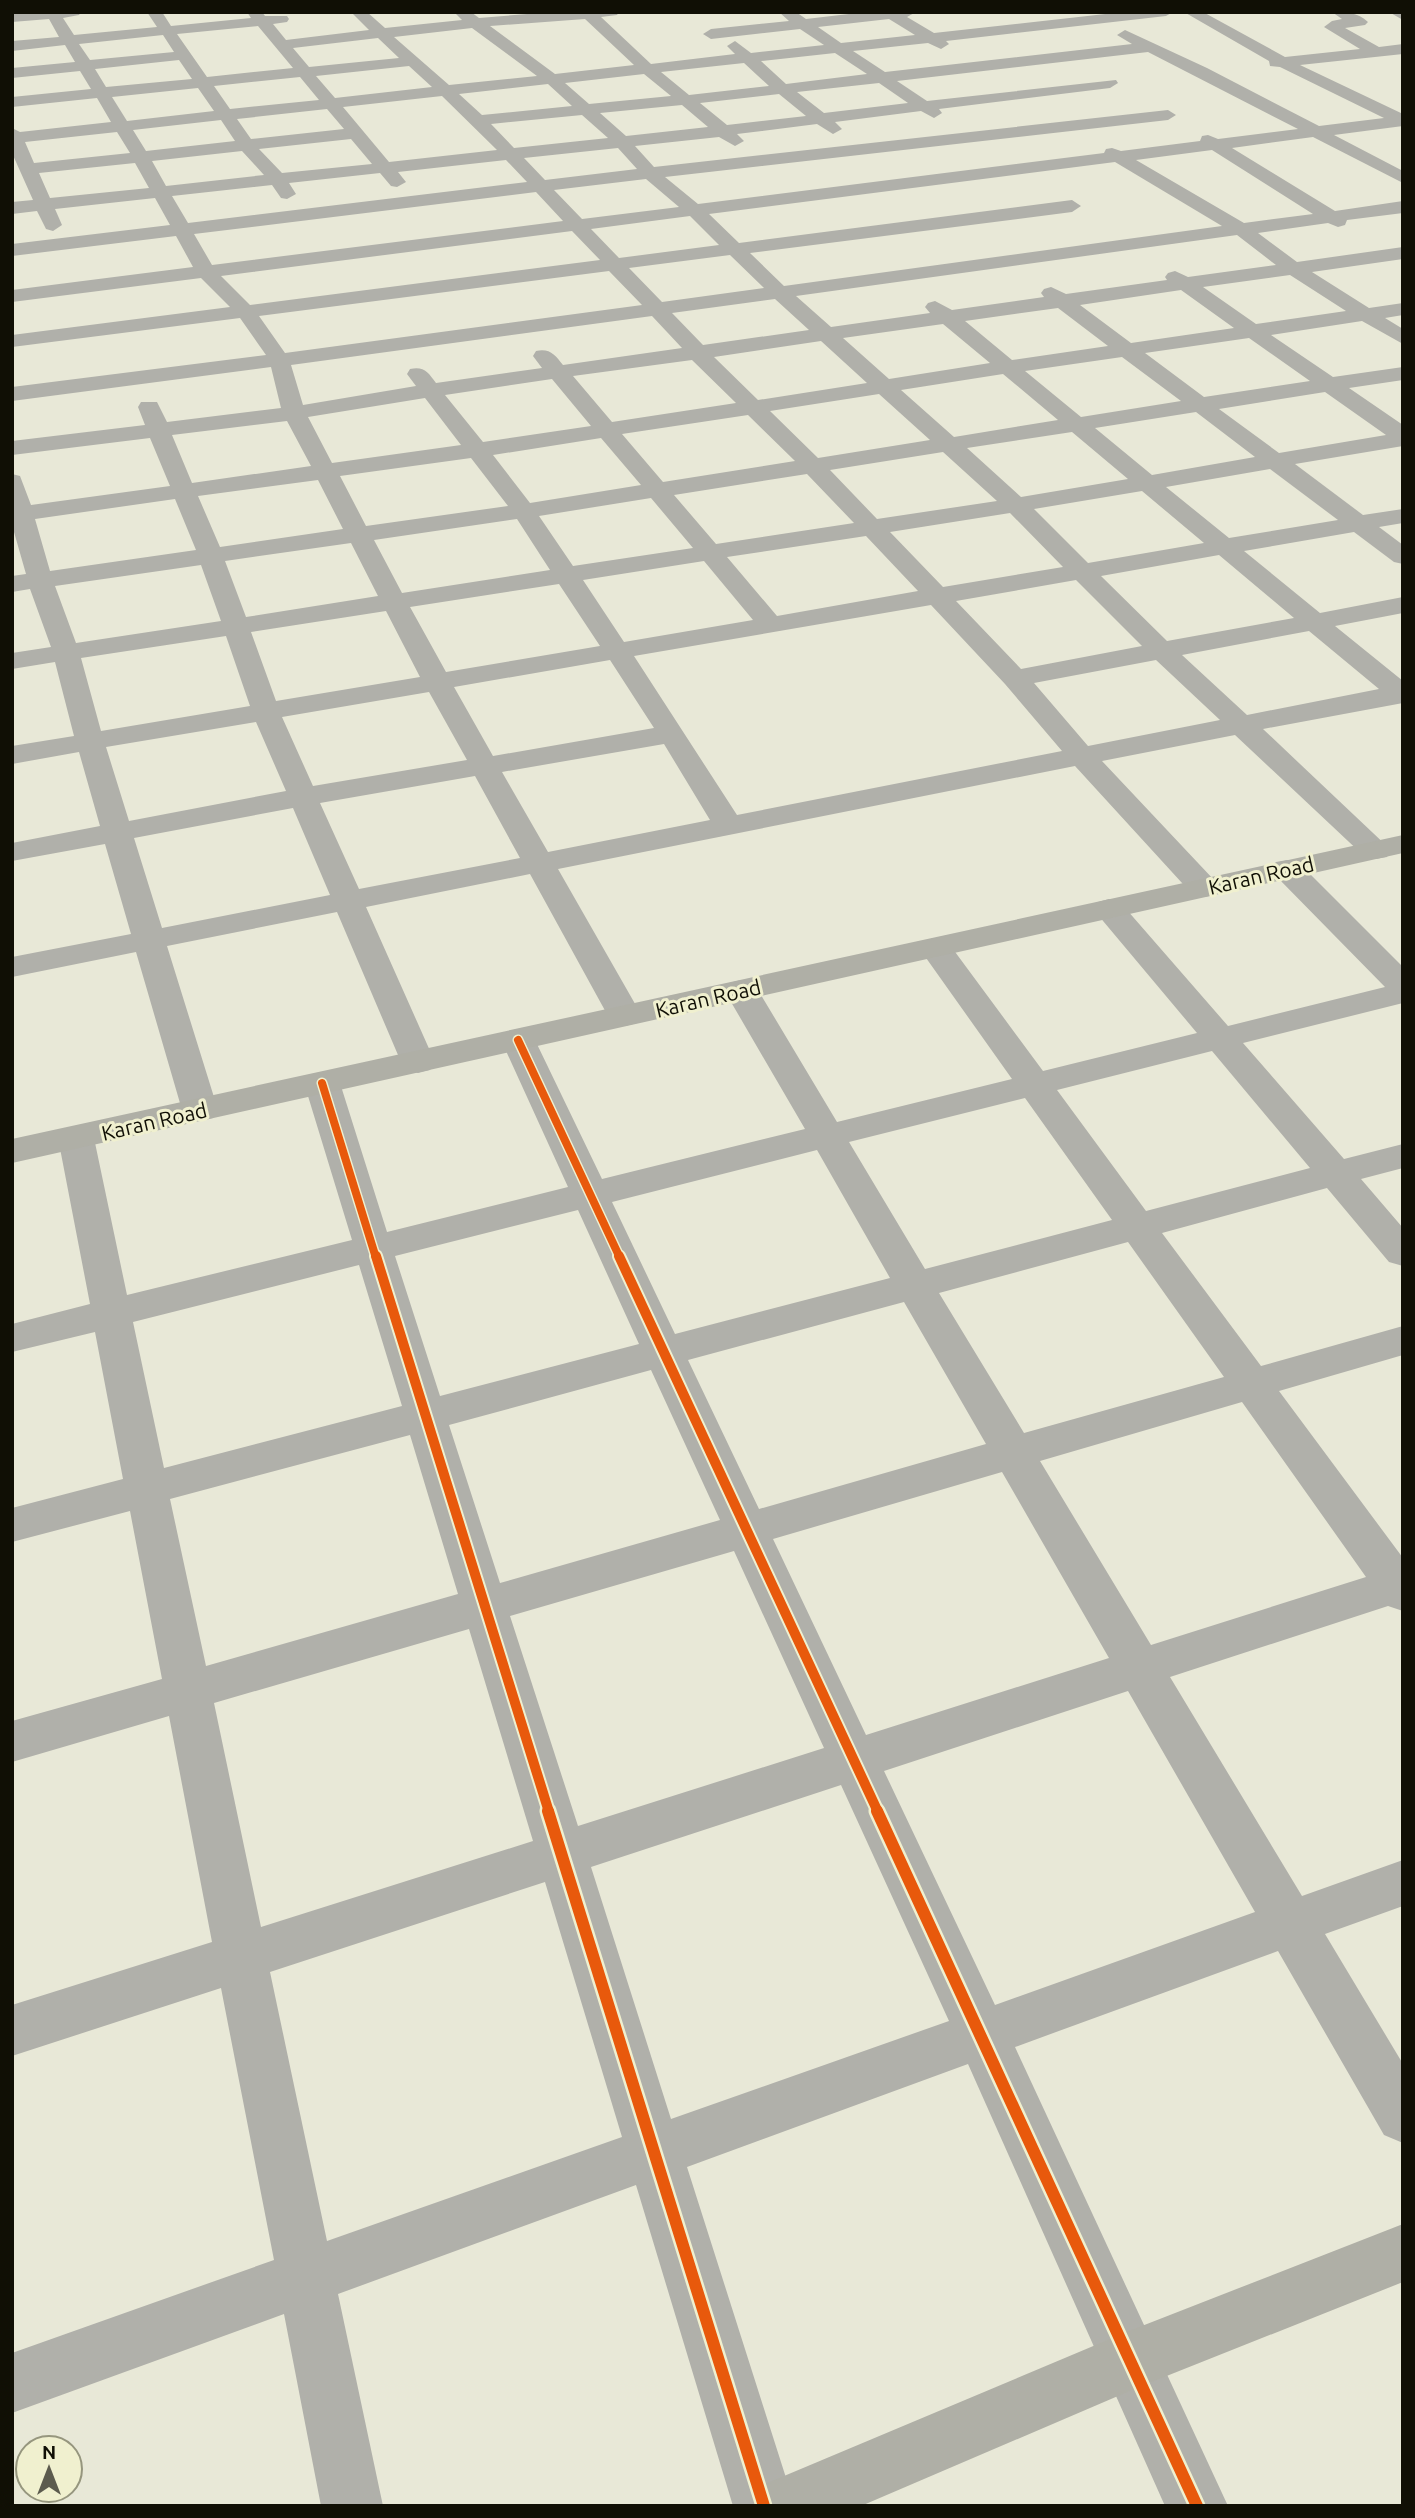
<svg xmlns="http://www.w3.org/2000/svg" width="1415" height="2518" viewBox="0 0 1415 2518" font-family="Ubuntu,sans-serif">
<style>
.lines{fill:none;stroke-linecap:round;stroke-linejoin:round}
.street{fill:#b0b0aa;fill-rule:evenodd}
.secondary{fill:#afafa6;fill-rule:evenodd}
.cycleway-far2-casing{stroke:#f0f0cf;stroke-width:11}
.cycleway-far1-casing{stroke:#f0f0cf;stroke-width:14}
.cycleway-casing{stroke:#f0f0cf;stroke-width:17}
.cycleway-far2{stroke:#e8590c;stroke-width:8}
.cycleway-far1{stroke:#e8590c;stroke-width:10}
.cycleway{stroke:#e8590c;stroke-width:12}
.labels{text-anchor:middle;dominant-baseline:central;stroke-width:6;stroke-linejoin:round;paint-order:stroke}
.street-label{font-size:21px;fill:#100f05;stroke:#f0f0cf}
</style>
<rect width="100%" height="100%" fill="#e8e8d7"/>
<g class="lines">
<path class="street" d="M 81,12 L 79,15 L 63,18 L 74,35 L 157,27 L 147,12 L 162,12 L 171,26 L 251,18 L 247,12 L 262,12 L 265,16 L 287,16 L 289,19 L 287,22 L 273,24 L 286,40 L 369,30 L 351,12 L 367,12 L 385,28 L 462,20 L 454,12 L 471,12 L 479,18 L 552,12 L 619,12 L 617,15 L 601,17 L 651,64 L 735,54 L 727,46 L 735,41 L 751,53 L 824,45 L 800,29 L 711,39 L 703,34 L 711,29 L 789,21 L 779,12 L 796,12 L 806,19 L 866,12 L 916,12 L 907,17 L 934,33 L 1123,12 L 1173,12 L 1166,16 L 946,41 L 949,44 L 941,49 L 928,43 L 853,51 L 885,72 L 1132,44 L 1117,35 L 1125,30 L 1207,68 L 1319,126 L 1384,118 L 1280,67 L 1270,66 L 1269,61 L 1184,12 L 1203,12 L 1285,57 L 1360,49 L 1324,27 L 1332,21 L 1342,19 L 1332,12 C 1345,12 1358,12 1368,22 L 1365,25 L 1345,28 L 1379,47 L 1403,44 L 1403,54 L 1300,65 L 1403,114 L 1403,126 L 1334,135 L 1403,171 L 1403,183 L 1313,137 L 1232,148 L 1335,211 L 1403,201 L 1403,213 L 1347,220 L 1345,225 L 1338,227 L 1328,223 L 1258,233 L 1297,262 L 1403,247 L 1403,259 L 1312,272 L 1369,308 L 1403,303 L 1403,315 L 1385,318 L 1403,329 L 1403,344 L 1362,321 L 1271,335 L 1333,377 L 1403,367 L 1403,380 L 1349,388 L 1403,425 L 1403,446 L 1295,464 L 1363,515 L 1403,509 L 1403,523 L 1379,527 L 1403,545 L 1403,564 L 1394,562 L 1354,532 L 1244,551 L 1320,613 L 1403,597 L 1403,613 L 1335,626 L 1403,681 L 1403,703 L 1263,729 L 1391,850 L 1387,857 L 1376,859 L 1365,857 L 1235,735 L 1102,761 L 1215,881 L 1220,888 L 1215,895 L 1204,897 L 1193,895 L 1075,766 L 558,869 L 642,1016 L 637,1023 L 625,1026 L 613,1023 L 608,1016 L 530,874 L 366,907 L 435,1062 L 430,1070 L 418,1073 L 406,1070 L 401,1062 L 337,912 L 167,946 L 218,1110 L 213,1118 L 200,1121 L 187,1118 L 182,1110 L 136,952 L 12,977 L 12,957 L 131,934 L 105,844 L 12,861 L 12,843 L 100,826 L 79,752 L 12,764 L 12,746 L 74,736 L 55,662 L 12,669 L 12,653 L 51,647 L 30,589 L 12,592 L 12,576 L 26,574 L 12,525 L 12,474 L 20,476 L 31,505 L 170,486 L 150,438 L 12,455 L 12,441 L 145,425 L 138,407 L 141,402 L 157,402 L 167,422 L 281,408 L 271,367 L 12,401 L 12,387 L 266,355 L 240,318 L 12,347 L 12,335 L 230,307 L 201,278 L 12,302 L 12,290 L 193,267 L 176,236 L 12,256 L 12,244 L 170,225 L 155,198 L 55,209 L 62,225 L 53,231 L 46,229 L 37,211 L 12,214 L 12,202 L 33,200 L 12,153 L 12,128 L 20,132 L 111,122 L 97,98 L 12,107 L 12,97 L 91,89 L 80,71 L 12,78 L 12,68 L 75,62 L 65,45 L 12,51 L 12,41 L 59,37 L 49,19 L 12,22 L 12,13 ZM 585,19 L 634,65 L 555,74 L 490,26 ZM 889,19 L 915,35 L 841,43 L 818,27 ZM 258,26 L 293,68 L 207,77 L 177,34 ZM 472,28 L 537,76 L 449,85 L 394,37 ZM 163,35 L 174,52 L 90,60 L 79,44 ZM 378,38 L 399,58 L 309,67 L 293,48 ZM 1148,52 L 1298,129 L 1218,139 L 1208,135 L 1202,136 L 1200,141 L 1121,151 L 1112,148 L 1106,149 L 1104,153 L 698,204 L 665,177 L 1168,120 L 1176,115 L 1168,110 L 654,167 L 635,146 L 719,137 L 735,146 L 744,141 L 737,134 L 817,124 L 833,134 L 842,129 L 835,122 L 921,111 L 934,118 L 942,113 L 939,109 L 1110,88 L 1118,83 L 1116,80 L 927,101 L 897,81 ZM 835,53 L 867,74 L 786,84 L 761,61 ZM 179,60 L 192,79 L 106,87 L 95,69 ZM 744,63 L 769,86 L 689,95 L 661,72 ZM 409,66 L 432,87 L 335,98 L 316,76 ZM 644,74 L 671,96 L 589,104 L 565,83 ZM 300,77 L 319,100 L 230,109 L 214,86 ZM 879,83 L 908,103 L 824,113 L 797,92 ZM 548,84 L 572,106 L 482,115 L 459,94 ZM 198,88 L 214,111 L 127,121 L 112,97 ZM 779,94 L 806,116 L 727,125 L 700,103 ZM 442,96 L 497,150 L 389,162 L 343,107 ZM 682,105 L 708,127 L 626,136 L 600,113 ZM 327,109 L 344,129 L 251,139 L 237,119 ZM 582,115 L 608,138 L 514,148 L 491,124 ZM 221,120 L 235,141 L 146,151 L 133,130 ZM 117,132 L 130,153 L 34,163 L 25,142 ZM 351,139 L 372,164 L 282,173 L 259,149 ZM 618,148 L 637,169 L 545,180 L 524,158 ZM 1212,150 L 1313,214 L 1244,223 L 1136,160 ZM 242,151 L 264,175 L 166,186 L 152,161 ZM 506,160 L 527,182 L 188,223 L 172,196 L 272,185 L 281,198 L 287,199 L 296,194 L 289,183 L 380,173 L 391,186 L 397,187 L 406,182 L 398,172 ZM 1115,162 L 1222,226 L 784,286 L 750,253 L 1072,212 L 1081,206 L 1072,200 L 739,243 L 709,214 ZM 135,163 L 149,188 L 50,198 L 39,173 ZM 646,179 L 679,207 L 582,219 L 554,190 ZM 536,192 L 563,221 L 212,265 L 194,234 ZM 690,216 L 719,245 L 619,258 L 591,229 ZM 572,231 L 600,260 L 250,305 L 221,276 ZM 1237,235 L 1276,265 L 1188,277 L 1175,271 L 1168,273 L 1165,277 L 1167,280 L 1066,294 L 1051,287 L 1044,289 L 1041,293 L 1044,297 L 952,310 L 935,301 L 928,303 L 925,307 L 930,313 L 831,327 L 796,296 ZM 730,255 L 764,288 L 662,302 L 629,268 ZM 609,271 L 642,305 L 285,353 L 259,316 ZM 1290,275 L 1346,311 L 1256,324 L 1203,287 ZM 1181,290 L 1234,328 L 1131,343 L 1080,305 ZM 775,299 L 809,330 L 703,345 L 672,313 ZM 1058,308 L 1108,346 L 1012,360 L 965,321 ZM 652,316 L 682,348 L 563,365 C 555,355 550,348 536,351 L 533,356 L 542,368 L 436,383 C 428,372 424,366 410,369 L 407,374 L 416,386 L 303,405 L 291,365 ZM 943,324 L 990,363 L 889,379 L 843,338 ZM 1249,338 L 1310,381 L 1204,397 L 1145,353 ZM 821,341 L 867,383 L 758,400 L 714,357 ZM 1122,357 L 1181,401 L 1081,417 L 1025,371 ZM 692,360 L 736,403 L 612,422 L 573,376 ZM 1003,374 L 1058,420 L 954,437 L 901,390 ZM 552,379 L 591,426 L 483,442 L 445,395 ZM 1325,392 L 1386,435 L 1279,453 L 1219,409 ZM 879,394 L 930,440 L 818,458 L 770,411 ZM 425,398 L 461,445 L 332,463 L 308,417 ZM 1196,412 L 1255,457 L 1152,475 L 1095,428 ZM 748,415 L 795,461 L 663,482 L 622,434 ZM 287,421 L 311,466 L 192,483 L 172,435 ZM 1072,432 L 1128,479 L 1021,497 L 967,448 ZM 601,438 L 641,485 L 530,503 L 493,455 ZM 943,452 L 997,501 L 877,519 L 830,470 ZM 471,458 L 508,506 L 366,526 L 340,476 ZM 1270,469 L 1338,520 L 1229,538 L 1166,487 ZM 807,474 L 854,523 L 716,544 L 674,495 ZM 318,480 L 343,529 L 220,547 L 198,496 ZM 1142,491 L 1204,543 L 1088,563 L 1034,509 ZM 651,498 L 693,548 L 573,566 L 539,516 ZM 175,499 L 196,550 L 50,571 L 35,519 ZM 1010,513 L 1063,567 L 943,587 L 890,532 ZM 517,519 L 550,570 L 402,593 L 374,540 ZM 866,536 L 918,591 L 777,616 L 727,557 ZM 351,543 L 378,596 L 246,617 L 225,561 ZM 1219,555 L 1294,618 L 1167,641 L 1101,576 ZM 704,561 L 753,620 L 624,642 L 583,580 ZM 201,565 L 221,621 L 76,643 L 55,586 ZM 1076,580 L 1142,646 L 1021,669 L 956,601 ZM 559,584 L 600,646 L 446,672 L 410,607 ZM 931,605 L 1005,684 L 1062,751 L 737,815 L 634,656 ZM 386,611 L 420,677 L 276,701 L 251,632 ZM 1309,631 L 1379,689 L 1247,715 L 1182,655 ZM 226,636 L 250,706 L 101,731 L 81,658 ZM 610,660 L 654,728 L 493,756 L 454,687 ZM 1156,660 L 1220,720 L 1088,746 L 1034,683 ZM 429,692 L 467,760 L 313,786 L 282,717 ZM 256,722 L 286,791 L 129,821 L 106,747 ZM 664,744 L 710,820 L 548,852 L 502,772 ZM 475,776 L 520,858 L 359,889 L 320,803 ZM 293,808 L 330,895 L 162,928 L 134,838 Z
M 1389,12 L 1403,12 L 1403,20 Z
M 1287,860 L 1298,862 L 1403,967 L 1403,1003 L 1243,1043 L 1344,1159 L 1403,1144 L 1403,1168 L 1361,1179 L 1403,1228 L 1403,1266 L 1389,1262 L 1327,1188 L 1162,1233 L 1261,1366 L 1403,1326 L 1403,1355 L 1279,1391 L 1403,1558 L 1403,1611 L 1388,1606 L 1170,1677 L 1302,1896 L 1403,1860 L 1403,1906 L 1325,1934 L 1403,2064 L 1403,2143 L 1384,2135 L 1278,1951 L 1015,2047 L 1228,2506 L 1165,2506 L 968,2064 L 687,2167 L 795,2506 L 733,2506 L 636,2185 L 338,2294 L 383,2506 L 321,2506 L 284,2314 L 12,2413 L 12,2353 L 274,2260 L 221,1988 L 12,2056 L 12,2005 L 212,1942 L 169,1716 L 12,1762 L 12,1721 L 162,1679 L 130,1511 L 12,1542 L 12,1508 L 123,1479 L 95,1332 L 12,1352 L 12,1324 L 90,1304 L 58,1138 L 63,1130 L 76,1126 L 89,1130 L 94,1138 L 127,1295 L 352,1240 L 304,1083 L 310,1075 L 322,1072 L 334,1075 L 340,1083 L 387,1232 L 568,1187 L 501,1040 L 506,1032 L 518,1029 L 530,1032 L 535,1040 L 602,1179 L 805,1129 L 724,990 L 729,983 L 741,980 L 753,983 L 758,990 L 837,1122 L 1012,1079 L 919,948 L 923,941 L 935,938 L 947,941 L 1043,1071 L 1197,1033 L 1093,909 L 1098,902 L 1109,899 L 1120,902 L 1228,1026 L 1385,987 L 1276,876 L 1271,869 L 1276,862 ZM 1212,1051 L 1310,1168 L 1146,1211 L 1057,1090 ZM 1025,1098 L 1112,1220 L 925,1269 L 849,1142 ZM 817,1150 L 890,1278 L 675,1334 L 612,1202 ZM 578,1210 L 639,1344 L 440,1396 L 395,1256 ZM 1128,1242 L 1224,1377 L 1024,1433 L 939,1293 ZM 359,1265 L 402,1406 L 164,1468 L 133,1322 ZM 904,1302 L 986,1444 L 759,1509 L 688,1360 ZM 651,1370 L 720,1520 L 500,1583 L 449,1425 ZM 1242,1402 L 1366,1577 L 1151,1645 L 1040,1461 ZM 410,1435 L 458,1594 L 206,1666 L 170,1499 ZM 1002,1472 L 1109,1658 L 866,1735 L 773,1539 ZM 734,1551 L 824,1748 L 578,1826 L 510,1616 ZM 469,1629 L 533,1841 L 261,1927 L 214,1703 ZM 1128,1691 L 1255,1912 L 995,2005 L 884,1771 ZM 841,1785 L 949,2021 L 671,2119 L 591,1867 ZM 545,1882 L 622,2137 L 327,2241 L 270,1972 Z"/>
<path class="secondary" d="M 1403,835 L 1403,853 L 12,1163 L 12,1139 Z
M 1403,2224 L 1403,2282 L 1139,2387 L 861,2506 L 756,2506 L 765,2484 L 1129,2331 Z"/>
<g class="cycleway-far2-casing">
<path id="cycleway-far2" d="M 518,1040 L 620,1258
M 322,1083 L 376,1258"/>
</g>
<g class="cycleway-far1-casing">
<path id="cycleway-far1" d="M 376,1256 L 549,1812
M 619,1256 L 878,1812"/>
</g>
<g class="cycleway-casing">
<path id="cycleway" d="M 548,1811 L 764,2506
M 877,1811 L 1197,2506"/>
</g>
<use href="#cycleway-far2" class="cycleway-far2"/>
<use href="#cycleway-far1" class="cycleway-far1"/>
<use href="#cycleway" class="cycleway"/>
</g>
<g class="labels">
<g class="street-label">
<text transform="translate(1261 875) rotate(-13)">Karan Road</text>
<text transform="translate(708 998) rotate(-13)">Karan Road</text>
<text transform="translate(154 1121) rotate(-13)">Karan Road</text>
</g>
</g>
<rect width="1415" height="2518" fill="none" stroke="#100f05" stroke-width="28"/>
<g transform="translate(49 2469)"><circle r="33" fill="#f0f0cf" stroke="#96967e" stroke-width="2"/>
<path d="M0-5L12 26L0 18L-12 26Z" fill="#5c5b4e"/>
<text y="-10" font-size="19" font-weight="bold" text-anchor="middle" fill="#100f05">N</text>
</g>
</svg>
